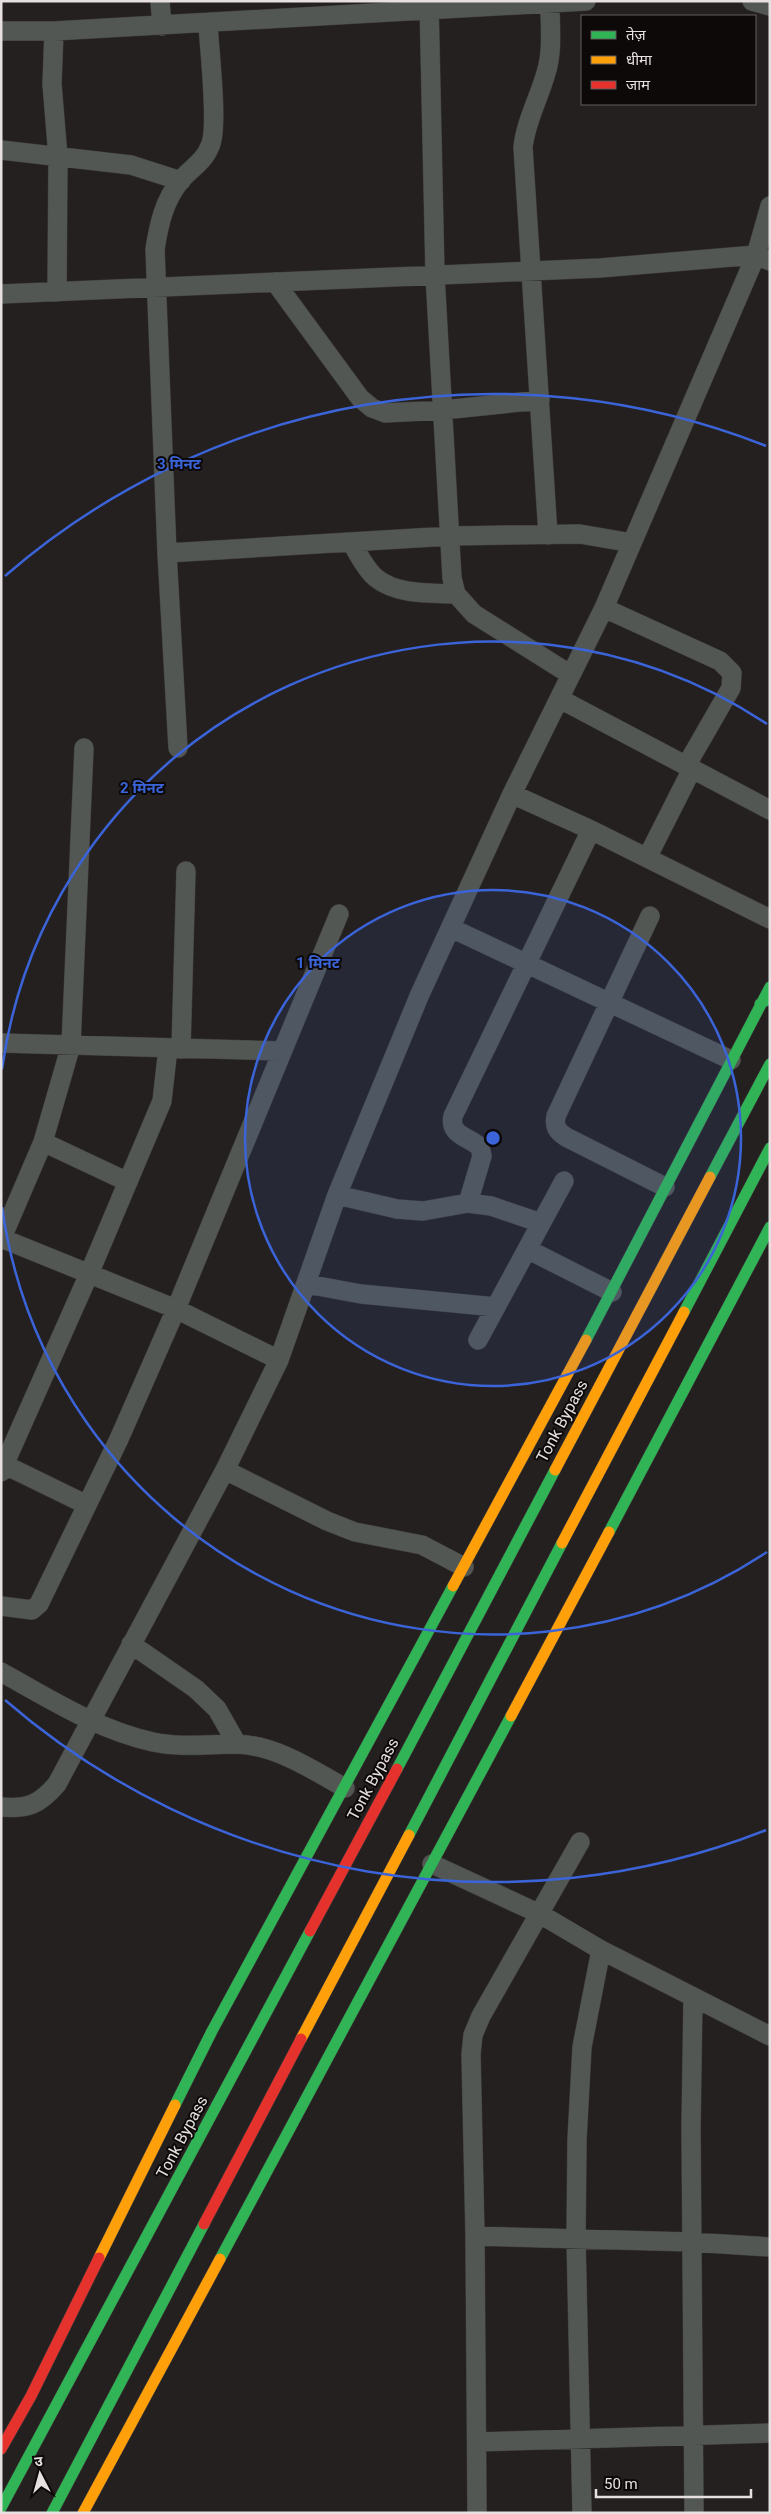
<svg xmlns="http://www.w3.org/2000/svg" width="771" height="2514" viewBox="0 0 771 2514" font-family="Roboto,'Noto Sans Devanagari',sans-serif">
<style>
.lines{fill:none;stroke-linecap:round;stroke-linejoin:round}
.street-casing{stroke:#3f3c3c;stroke-width:20}
.fast-casing{stroke:#3f3c3c;stroke-width:12}
.slow-casing{stroke:#3f3c3c;stroke-width:12}
.jam-casing{stroke:#3f3c3c;stroke-width:12}
.street{stroke:#525753;stroke-width:19}
.fast{stroke:#30b455;stroke-width:11}
.slow{stroke:#ff9f0a;stroke-width:11}
.jam{stroke:#e5322d;stroke-width:11}
.ring{fill:none;stroke:#3b64d9;stroke-width:2.5}
.labels{text-anchor:middle;dominant-baseline:central;stroke-width:4;stroke-linejoin:round;paint-order:stroke}
.street-label{font-size:16px;fill:#e7e0e0;stroke:#0d0909}
.centre{fill:#3b64d9;stroke:#0d0909;stroke-width:2.5}
.ring-label{font-size:15px;text-anchor:middle;font-weight:bold;fill:#3b64d9;stroke:#0d0909;stroke-width:4;stroke-linejoin:round;paint-order:stroke}
</style>
<rect width="100%" height="100%" fill="#252020"/>
<g class="lines">
<g class="street-casing">
<path id="street" d="M 160,1 L 162,26
M 429,1 L 435,275 L 452,578 L 456,594 L 474,614 L 571,675
M 752,1 L 770,6
M 1,31 L 54,31 L 586,1
M 54,31 L 52,84 L 58,157 L 57,292
M 1,150 L 131,165 L 181,181
M 275,282 L 360,398 L 372,408 L 385,413 L 443,410 L 540,400
M 1,294 L 600,268 L 756,255 L 770,261
M 548,535 L 523,147 C 526,121 539,98 546,73 C 553,51 550,27 550,4
M 351,542 C 358,553 365,569 376,578 C 397,595 430,593 456,594
M 167,553 L 450,536 L 580,534 L 632,543
M 604,608 L 720,661 L 732,673 L 731,688 L 686,766
M 560,699 L 770,810
M 178,748 L 167,553 L 155,249 C 159,224 164,201 180,181 C 190,169 204,162 210,146 C 219,128 209,48 208,23
M 512,794 L 591,830 L 770,919
M 647,858 L 692,769
M 650,916 L 556,1116 C 554,1127 557,1131 566,1137 L 665,1187
M 451,928 L 731,1060
M 1,1043 L 282,1051
M 181,1049 L 186,871
M 43,1142 L 128,1182
M 337,1195 L 397,1209 L 423,1211 L 468,1203 L 491,1206 L 541,1223
M 468,1203 L 482,1156 L 480,1147 C 467,1136 449,1135 453,1116 L 591,830
M 1,1238 L 176,1309 L 279,1360
M 1,1240 L 43,1142 L 71,1045 L 84,748
M 527,1249 L 612,1292
M 307,1284 L 361,1294 L 496,1307
M 478,1340 L 564,1181
M 1,1463 L 87,1505
M 225,1470 L 327,1521 L 355,1532 L 422,1545 L 464,1567
M 1,1472 L 89,1274 L 162,1101 L 168,1048
M 1,1606 L 32,1610 L 39,1604 L 119,1439 L 176,1309 L 339,914
M 131,1644 L 196,1689 L 217,1709 L 237,1744
M 1,1672 C 50,1699 98,1730 153,1742 C 181,1748 208,1744 236,1744 C 276,1745 311,1769 345,1788
M 1,1807 C 28,1809 39,1805 57,1784 L 225,1470 L 279,1360 L 337,1195 L 420,994 L 512,794 L 604,608 L 756,255 L 770,206
M 432,1864 L 540,1914 L 601,1950 L 770,2036
M 693,1997 L 691,2128 L 694,2513
M 475,2236 L 691,2242 L 770,2247
M 477,2442 L 770,2433
M 477,2513 L 475,2236 L 471,2054 L 473,2035 L 481,2016 L 580,1842
M 582,2513 L 576,2238 L 577,2140 L 582,2047 L 601,1950"/>
</g>
<g class="fast-casing">
<path id="fast" d="M 760,1004 L 770,998
M 710,1177 L 770,1064
M 684,1312 L 770,1148
M 586,1340 L 770,987
M 609,1532 L 770,1227
M 397,1769 L 555,1470
M 409,1835 L 562,1543
M 175,2105 L 212,2031 L 453,1586
M 220,2259 L 511,1716
M 1,2508 L 310,1931
M 52,2513 L 204,2224"/>
</g>
<g class="slow-casing">
<path id="slow" d="M 555,1470 L 710,1177
M 562,1543 L 684,1312
M 453,1586 L 586,1340
M 511,1716 L 609,1532
M 301,2039 L 409,1835
M 99,2258 L 175,2105
M 83,2513 L 220,2259"/>
</g>
<g class="jam-casing">
<path id="jam" d="M 310,1931 L 397,1769
M 204,2224 L 301,2039
M 1,2449 L 31,2396 L 99,2258"/>
</g>
<use href="#street" class="street"/>
<use href="#fast" class="fast"/>
<use href="#slow" class="slow"/>
<use href="#jam" class="jam"/>
</g>
<circle cx="493" cy="1138" r="248" fill="#3b64d9" fill-opacity=".12"/>
<g class="ring">
<circle cx="493" cy="1138" r="248"/>
<path d="M767 1552A496 496 0 0 1 2 1207M2 1069A496 496 0 0 1 767 724"/>
<path d="M766 1830A744 744 0 0 1 5 1700M5 576A744 744 0 0 1 766 446"/>
</g>
<g class="labels">
<g class="street-label">
<text transform="translate(562 1421) rotate(-62)">Tonk Bypass</text>
<text transform="translate(373 1779) rotate(-62)">Tonk Bypass</text>
<text transform="translate(182 2137) rotate(-62)">Tonk Bypass</text>
</g>
</g>
<circle cx="493" cy="1138" r="8" class="centre"/>
<g class="ring-label">
<text x="179" y="469">3 मिनट</text>
<text x="142" y="793">2 मिनट</text>
<text x="318" y="968">1 मिनट</text>
</g>
<rect width="771" height="2514" fill="none" stroke="#e7e0e0" stroke-width="5"/>
<rect x="581" y="15" width="175" height="90" fill="#0d0909" stroke="#645f5f"/>
<rect x="591" y="31" width="25" height="8" fill="#30b455" stroke="#645f5f"/>
<text x="626" y="40" font-size="15" fill="#e7e0e0">तेज़</text>
<rect x="591" y="56" width="25" height="8" fill="#ff9f0a" stroke="#645f5f"/>
<text x="626" y="65" font-size="15" fill="#e7e0e0">धीमा</text>
<rect x="591" y="81" width="25" height="8" fill="#e5322d" stroke="#645f5f"/>
<text x="626" y="90" font-size="15" fill="#e7e0e0">जाम</text>
<g transform="translate(40 2474) rotate(354)" stroke="#0d0909" stroke-width="4" paint-order="stroke">
<path d="M0-4L9 19L0 12L-9 19Z" fill="#e7e0e0"/>
<text y="-8" font-size="14" font-weight="bold" text-anchor="middle" fill="#e7e0e0">उ</text>
</g>
<path d="M596 2489v8h155v-8" fill="none" stroke="#e7e0e0" stroke-width="2.5"/>
<text x="604" y="2489" font-size="15" fill="#e7e0e0" stroke="#0d0909" stroke-width="4" paint-order="stroke">50 m</text>
</svg>
